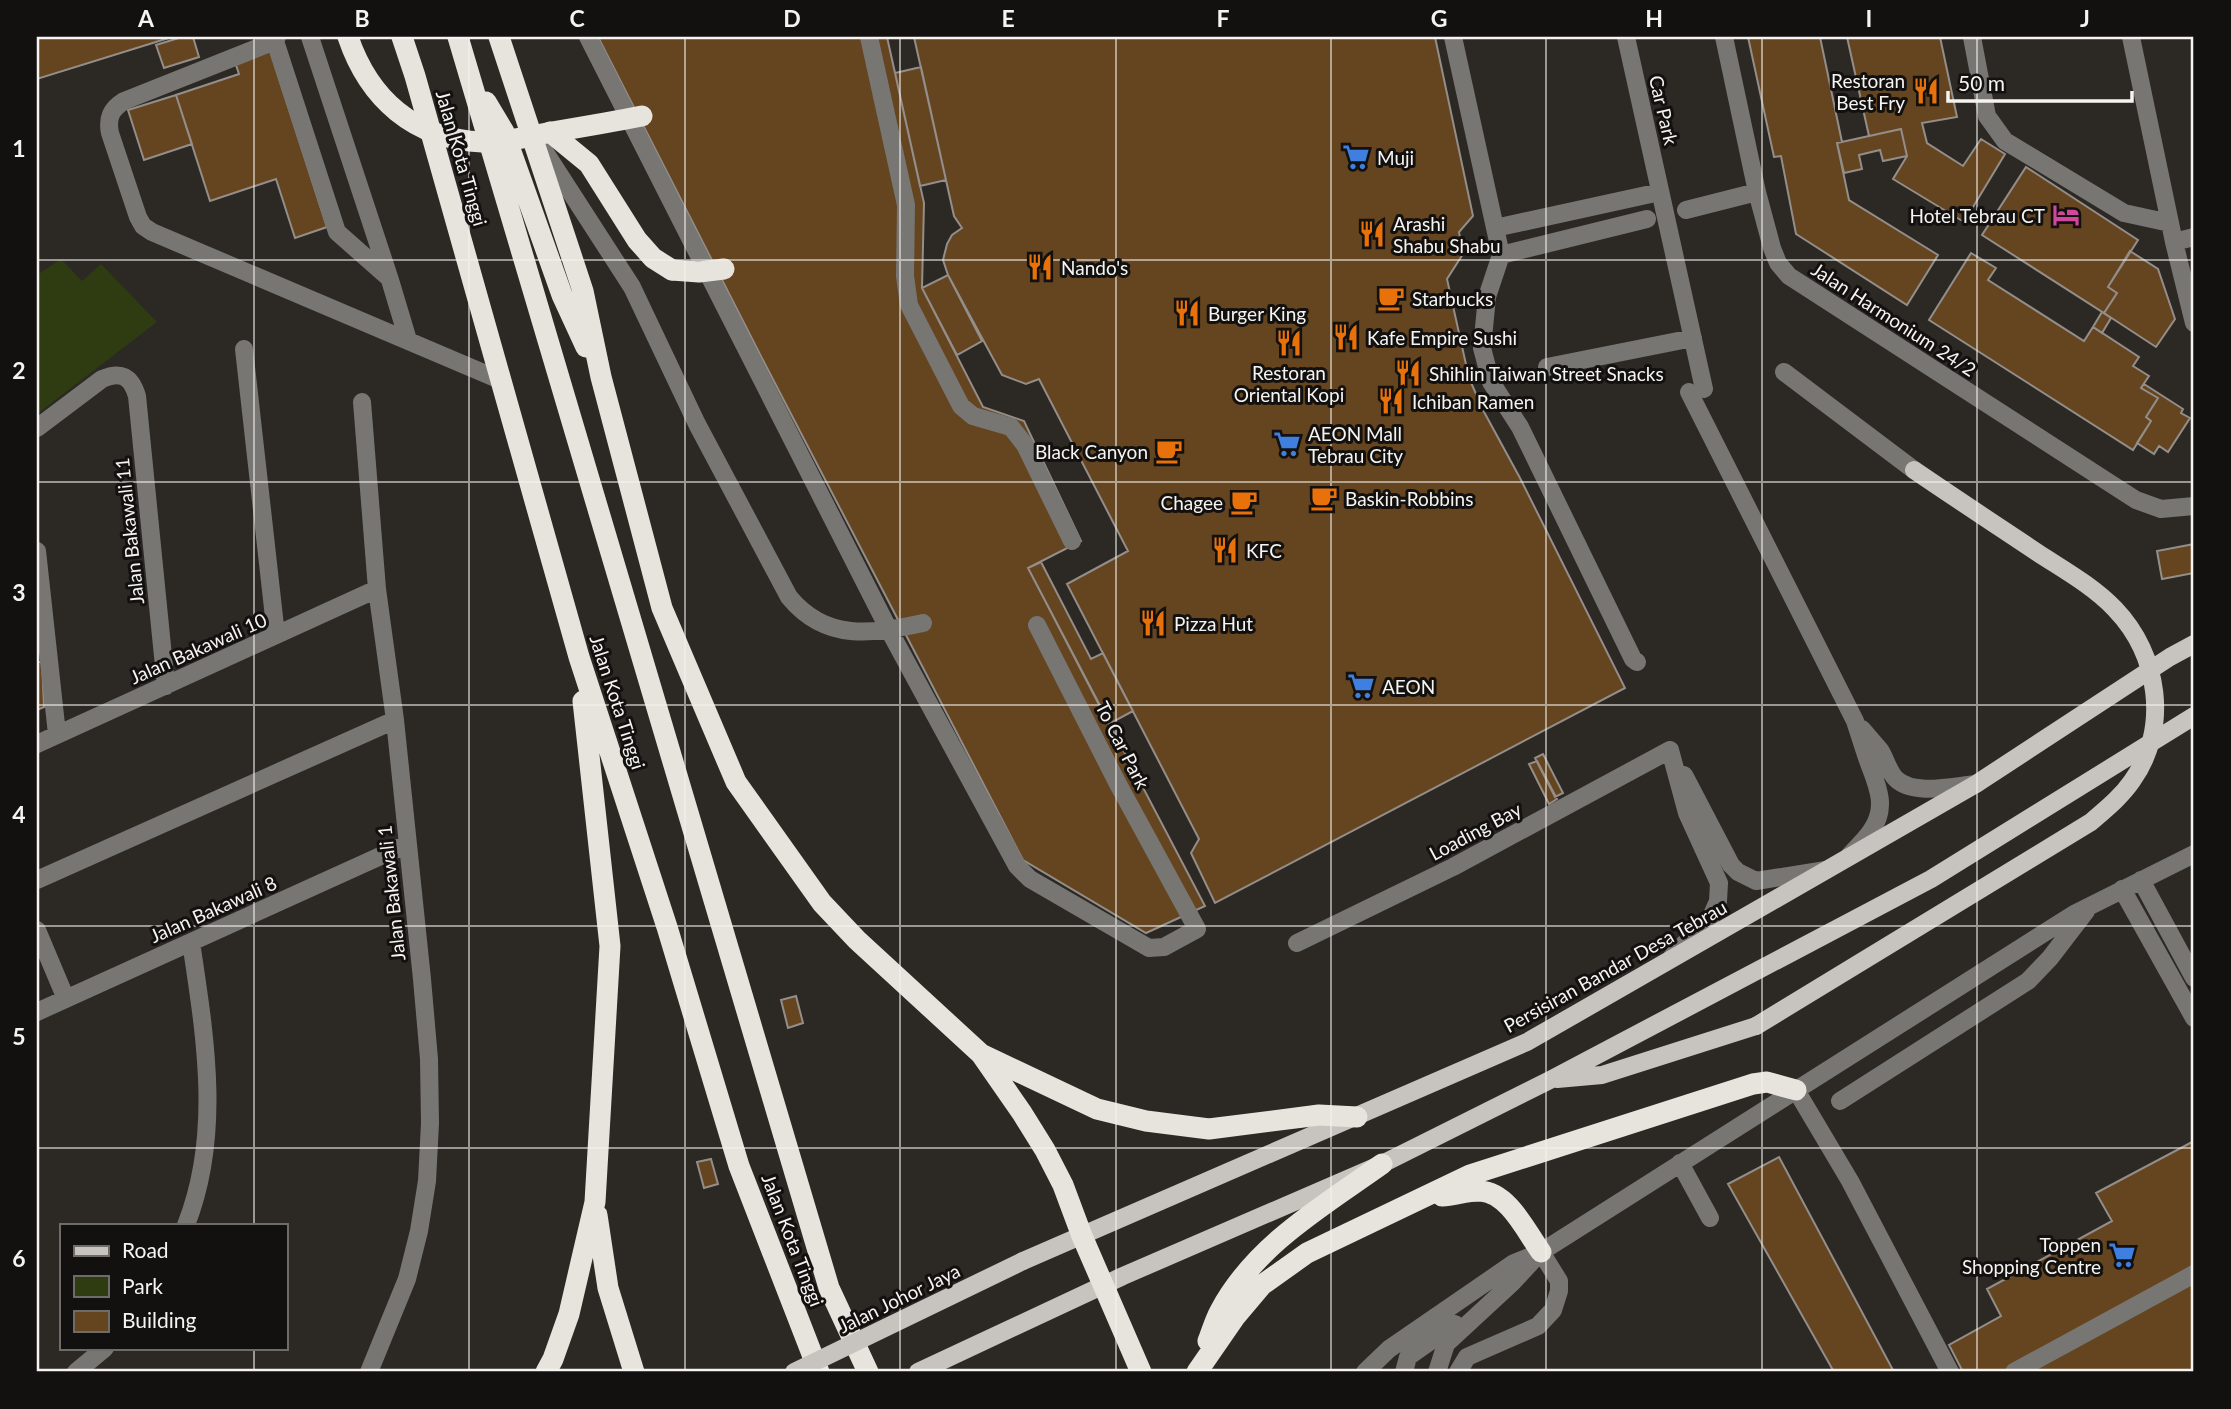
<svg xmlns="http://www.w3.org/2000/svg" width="2231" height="1409" viewBox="0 0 2231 1409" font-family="Lato,sans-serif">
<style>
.green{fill:#2f3b11}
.building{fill:#654420;stroke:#938e8a;stroke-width:2}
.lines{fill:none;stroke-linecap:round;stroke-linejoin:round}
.minor{stroke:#777673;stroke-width:18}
.major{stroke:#c7c4bf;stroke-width:18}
.highway{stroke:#e7e3dd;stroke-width:21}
.major-bridge{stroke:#c7c4bf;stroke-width:18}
.highway-bridge{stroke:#e7e3dd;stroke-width:21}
.grid{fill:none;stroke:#f6f4f1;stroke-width:2;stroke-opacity:0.55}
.labels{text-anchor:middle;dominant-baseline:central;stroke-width:6;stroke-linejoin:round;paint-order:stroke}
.poi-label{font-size:19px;fill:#f6f4f1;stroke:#13110f;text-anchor:start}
.street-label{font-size:19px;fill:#f6f4f1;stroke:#13110f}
.neatline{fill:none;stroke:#f6f4f1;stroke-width:2.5}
.grid-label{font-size:23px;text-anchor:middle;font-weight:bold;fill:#f6f4f1}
</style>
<rect width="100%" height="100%" fill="#2c2824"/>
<path class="green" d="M 61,259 L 82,281 L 101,264 L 157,322 L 37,414 L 37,275 Z"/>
<path class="building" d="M 37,37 L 172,37 L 37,79 Z
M 182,37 L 193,37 L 199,57 L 164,68 L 156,45 Z
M 598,37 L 887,37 L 924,203 L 922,288 L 983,407 L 1024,421 L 1081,541 L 1028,568 L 1205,906 L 1146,933 L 1023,860 L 766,366 Z
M 914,37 L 1435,37 L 1473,216 L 1459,232 L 1463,254 L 1447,279 L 1469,378 L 1483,410 L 1520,478 L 1625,688 L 1215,903 L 1191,853 L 1199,839 L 1067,584 L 1128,551 L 1039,379 L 1026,384 L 1002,375 L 948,275 L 943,260 L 947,244 L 952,235 L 962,228 L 954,216 Z
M 1748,37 L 1820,37 L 1842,142 L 1837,143 L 1849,200 L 1938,255 L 1907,305 L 1796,234 L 1781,156 L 1774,157 Z
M 1847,37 L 1940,37 L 1957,117 L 1922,123 L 1927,143 L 1963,166 L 1981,139 L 2005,154 L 1964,222 L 1893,179 L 1907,156 L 1901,129 L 1869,136 Z
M 268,44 L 327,227 L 295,238 L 276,179 L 210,201 L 176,95 L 239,74 L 233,56 Z
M 921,67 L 946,180 L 920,186 L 895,73 Z
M 176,95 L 192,144 L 144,160 L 128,110 Z
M 1901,129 L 1907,156 L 1883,161 L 1880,150 L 1859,155 L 1862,169 L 1844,173 L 1837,143 Z
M 2026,167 L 2138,240 L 2108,287 L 2117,293 L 2104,313 L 1982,235 Z
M 2130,251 L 2158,269 L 2175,319 L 2156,347 L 2104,313 L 2117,293 L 2108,287 Z
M 1971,253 L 1996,268 L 1988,280 L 2084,341 L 2093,327 L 2139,357 L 2133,366 L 2149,376 L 2141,388 L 2158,398 L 2146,417 L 2151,421 L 2133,450 L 1929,320 Z
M 948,275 L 982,341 L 957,355 L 922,288 Z
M 2102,312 L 2111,318 L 2102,333 L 2093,327 Z
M 2144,384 L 2183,409 L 2181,413 L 2190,418 L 2168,452 L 2159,446 L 2154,454 L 2137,443 L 2151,421 L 2146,417 L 2158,398 L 2141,388 Z
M 2194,544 L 2194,573 L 2162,579 L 2157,551 Z
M 1041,562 L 1091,659 L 1103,653 L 1133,711 L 1109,724 L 1028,568 Z
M 37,662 L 42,662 L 44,707 L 37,710 Z
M 1543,754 L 1563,793 L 1555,797 L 1535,758 Z
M 1537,761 L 1557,799 L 1549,804 L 1529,764 Z
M 796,996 L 803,1023 L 788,1028 L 781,1000 Z
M 2194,1141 L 2194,1372 L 1963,1372 L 1949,1345 L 2001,1316 L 1987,1289 L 2112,1221 L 2096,1193 Z
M 1779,1157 L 1894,1372 L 1834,1372 L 1728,1184 Z
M 711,1159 L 718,1184 L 704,1188 L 697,1162 Z"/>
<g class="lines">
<path class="minor" d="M 277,37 L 275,41 L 337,232 L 388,277
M 310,37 L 390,280 L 408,340
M 588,37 L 889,630 L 1017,866 L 1030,879 L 1149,948 L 1164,947 L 1197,929 L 1118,784 L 1037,625
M 869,37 L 906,205 L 905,276 L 909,305 L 961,406 L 973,416 L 1011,427 L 1025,445 L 1072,541
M 1453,37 L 1501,255 L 1487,297 L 1482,348 L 1491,382 L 1520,427 L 1633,659 L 1637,662
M 1626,37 L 1704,389
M 1724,37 L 1757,192 L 1772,248 L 1778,263 L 1789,276 L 2136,500 L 2161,509 L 2194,506
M 1972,37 L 1987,116 L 2005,141 L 2124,213 L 2170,223
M 2131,37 L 2174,242 L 2194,323
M 275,41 L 124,101 C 111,109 107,118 110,133 L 138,217 L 143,226 L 152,232 L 500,380
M 539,143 L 632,287 L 697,424 L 789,597 C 826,642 872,634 923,623
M 1686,210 L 1757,192
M 1495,228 L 1660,192
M 2174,242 L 2194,237
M 1501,255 L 1647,219
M 244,349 L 276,635
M 1547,367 L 1693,338
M 1784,372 L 1914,470
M 1689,392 L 1855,721 C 1859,733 1863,746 1867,758 C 1876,783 1889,806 1871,831 C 1865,840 1856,848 1849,856
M 362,402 L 377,589 L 395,720 L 422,979 L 429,1059 L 430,1123 L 427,1181 L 419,1231 L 407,1279 L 369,1372
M 37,428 L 102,379 C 121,371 131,376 137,396 L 166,686
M 37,551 L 57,734
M 1862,729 C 1868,736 1874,743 1880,750 C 1886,759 1888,771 1896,779 C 1914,796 1953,786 1976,784
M 37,744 L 377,589
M 1670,750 L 1687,813 L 1719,883 L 1718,901 L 1711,917 L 1673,955
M 1684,775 L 1731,865 L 1738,872 L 1756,881 L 1826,870
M 37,880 L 395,720
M 2141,880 L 2194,978
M 2122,889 L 2194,1018
M 37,930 L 66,999
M 1297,943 L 1453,867 L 1670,750
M 37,1012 L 407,844
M 1796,1090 L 1850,1181 L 1950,1372
M 1840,1101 L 2028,981 L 2050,958 L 2086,911
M 1680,1163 L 1710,1218
M 186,1225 C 222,1134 205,1036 191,942
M 76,1372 L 105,1348
M 1365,1372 L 1389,1349 L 1514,1263 L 1541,1252 L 2074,914 L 2194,854
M 1404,1372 L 1408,1357 L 1455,1324
M 1437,1372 L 1446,1344 L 1512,1283 L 1536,1257
M 1458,1372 L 1467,1357 L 1538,1326 L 1553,1310 L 1559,1291 L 1559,1281 L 1541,1252
M 2014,1372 L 2194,1274"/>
<path class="major" d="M 1557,1079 L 1602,1075 L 1756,1026
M 1023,1261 L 1527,1042 L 1976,784 L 2170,657 L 2194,644
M 918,1372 L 1123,1276 L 1382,1164 L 1550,1080 L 1931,879 L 2194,716"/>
<path class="highway" d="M 402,37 L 415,76 L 579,657 L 667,927 L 739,1166 L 819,1372
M 458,37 L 829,1288 L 868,1372
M 499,37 L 583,291 L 601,377 L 662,608 L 736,782 L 822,903 L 857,940 L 981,1054 L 1022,1113 L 1045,1150 L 1063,1185 L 1082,1236 L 1141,1372
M 486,102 L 504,132 L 562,295 L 586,347
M 550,132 L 589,164 L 637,240 L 653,258 L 672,270
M 983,1055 L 1097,1109 L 1146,1121 L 1209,1129 L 1319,1115 L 1357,1117
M 1442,1196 C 1455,1195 1467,1191 1480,1191 C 1508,1192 1526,1231 1541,1252
M 597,1215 L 608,1288 L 634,1372
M 1208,1341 C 1212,1331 1215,1320 1220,1311 C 1255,1245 1323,1206 1382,1164
M 546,1372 L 553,1359 L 569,1314 L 595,1202 L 610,946 L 583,701
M 1197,1372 L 1235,1317 L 1262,1285 L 1307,1253 L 1470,1175 L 1753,1084 L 1767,1082 L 1796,1090"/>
<path class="major-bridge" d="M 1756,1026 L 2091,822 C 2106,809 2121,797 2132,781 C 2170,728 2159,655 2115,609 C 2093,586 2064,570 2038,553 C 1996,525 1955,498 1914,470
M 794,1372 L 1023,1261"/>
<path class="highway-bridge" d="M 348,37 C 369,99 414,139 482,142 C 505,143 529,136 552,132 C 582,127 612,122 642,116
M 672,270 L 699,272 L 724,269"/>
</g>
<path class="grid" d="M 254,37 L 254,1225M 469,37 L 469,1372M 685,37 L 685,1372M 900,37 L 900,1372M 1116,37 L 1116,1372M 1331,37 L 1331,1372M 1546,37 L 1546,1372M 1762,37 L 1762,1372M 1977,37 L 1977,1372M 37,260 L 2194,260M 37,482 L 2194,482M 37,705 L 2194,705M 37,926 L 2194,926M 37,1148 L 2194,1148M 254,1348 L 254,1372"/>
<defs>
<g id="restaurant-bare" transform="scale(2.1)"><path d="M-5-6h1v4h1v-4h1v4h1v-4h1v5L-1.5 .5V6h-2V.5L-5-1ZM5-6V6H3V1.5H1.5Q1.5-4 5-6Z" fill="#e8710a" stroke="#13110f" stroke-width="2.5" paint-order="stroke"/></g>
<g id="supermarket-bare" transform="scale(2.1)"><path d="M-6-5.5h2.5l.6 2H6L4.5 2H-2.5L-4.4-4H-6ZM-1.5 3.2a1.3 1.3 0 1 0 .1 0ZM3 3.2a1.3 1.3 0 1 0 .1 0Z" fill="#3f7fe0" stroke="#13110f" stroke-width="2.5" paint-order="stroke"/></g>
<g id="hotel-bare" transform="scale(2.1)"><path d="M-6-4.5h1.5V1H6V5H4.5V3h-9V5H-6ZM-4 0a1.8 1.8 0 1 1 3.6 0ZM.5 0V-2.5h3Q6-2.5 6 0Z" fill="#d1479c" stroke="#13110f" stroke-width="2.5" paint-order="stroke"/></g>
<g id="cafe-bare" transform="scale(2.1)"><path d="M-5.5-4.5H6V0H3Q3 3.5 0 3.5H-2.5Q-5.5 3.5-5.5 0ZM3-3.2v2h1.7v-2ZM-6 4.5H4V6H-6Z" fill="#e8710a" stroke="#13110f" stroke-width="2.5" paint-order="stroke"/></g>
</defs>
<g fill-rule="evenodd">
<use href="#restaurant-bare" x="1926" y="91"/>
<use href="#supermarket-bare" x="1356" y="157"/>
<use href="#hotel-bare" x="2066" y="215"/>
<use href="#restaurant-bare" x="1372" y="234"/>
<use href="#restaurant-bare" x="1040" y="267"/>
<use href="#cafe-bare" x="1391" y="298"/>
<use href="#restaurant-bare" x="1187" y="313"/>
<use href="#restaurant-bare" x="1346" y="337"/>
<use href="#restaurant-bare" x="1289" y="343"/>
<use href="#restaurant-bare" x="1408" y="373"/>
<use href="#restaurant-bare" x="1391" y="401"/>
<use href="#supermarket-bare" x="1287" y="444"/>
<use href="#cafe-bare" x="1169" y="451"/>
<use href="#cafe-bare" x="1324" y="498"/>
<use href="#cafe-bare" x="1244" y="502"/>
<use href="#restaurant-bare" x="1225" y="550"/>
<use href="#restaurant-bare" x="1153" y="623"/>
<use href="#supermarket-bare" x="1361" y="686"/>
<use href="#supermarket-bare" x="2122" y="1255"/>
</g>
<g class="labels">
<g class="poi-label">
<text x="1905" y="80" text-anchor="end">Restoran<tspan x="1905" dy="22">Best Fry</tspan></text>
<text x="1377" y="157">Muji</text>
<text x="2045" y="215" text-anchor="end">Hotel Tebrau CT</text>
<text x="1393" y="223">Arashi<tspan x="1393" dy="22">Shabu Shabu</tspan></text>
<text x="1061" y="267">Nando's</text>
<text x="1412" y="298">Starbucks</text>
<text x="1208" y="313">Burger King</text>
<text x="1367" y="337">Kafe Empire Sushi</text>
<text x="1289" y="372" text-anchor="middle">Restoran<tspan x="1289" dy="22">Oriental Kopi</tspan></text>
<text x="1429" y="373">Shihlin Taiwan Street Snacks</text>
<text x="1412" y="401">Ichiban Ramen</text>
<text x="1308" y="433">AEON Mall<tspan x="1308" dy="22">Tebrau City</tspan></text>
<text x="1148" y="451" text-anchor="end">Black Canyon</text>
<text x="1345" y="498">Baskin-Robbins</text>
<text x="1223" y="502" text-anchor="end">Chagee</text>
<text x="1246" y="550">KFC</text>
<text x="1174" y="623">Pizza Hut</text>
<text x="1382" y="686">AEON</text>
<text x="2101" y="1244" text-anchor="end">Toppen<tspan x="2101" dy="22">Shopping Centre</tspan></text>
</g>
<g class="street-label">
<text transform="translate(1664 110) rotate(77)">Car Park</text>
<text transform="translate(462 158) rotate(74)">Jalan Kota Tinggi</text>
<text transform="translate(1894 319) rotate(33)">Jalan Harmonium 24/2</text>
<text transform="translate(129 531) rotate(-96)">Jalan Bakawali 11</text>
<text transform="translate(198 648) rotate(-24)">Jalan Bakawali 10</text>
<text transform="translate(618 702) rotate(72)">Jalan Kota Tinggi</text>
<text transform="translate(1123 745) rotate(63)">To Car Park</text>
<text transform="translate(1475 831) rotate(-28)">Loading Bay</text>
<text transform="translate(391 893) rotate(-96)">Jalan Bakawali 1</text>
<text transform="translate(213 909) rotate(-24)">Jalan Bakawali 8</text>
<text transform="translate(1615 966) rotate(-29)">Persisiran Bandar Desa Tebrau</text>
<text transform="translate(793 1240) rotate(69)">Jalan Kota Tinggi</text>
<text transform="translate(899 1298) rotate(-26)">Jalan Johor Jaya</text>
</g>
</g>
<rect width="2231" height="1409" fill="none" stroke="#13110f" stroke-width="77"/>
<rect x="60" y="1224" width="228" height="126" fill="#13110f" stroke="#6e6c69" stroke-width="2"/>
<rect x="74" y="1246" width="35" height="10" fill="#c7c4bf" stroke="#6e6c69" stroke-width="2"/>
<text x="122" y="1258" font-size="21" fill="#f6f4f1">Road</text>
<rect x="74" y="1276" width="35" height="21" fill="#2f3b11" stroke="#6e6c69" stroke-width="2"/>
<text x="122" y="1294" font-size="21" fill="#f6f4f1">Park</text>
<rect x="74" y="1311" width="35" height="21" fill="#654420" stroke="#6e6c69" stroke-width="2"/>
<text x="122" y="1328" font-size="21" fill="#f6f4f1">Building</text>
<path d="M1948 91v10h184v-10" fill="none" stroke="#f6f4f1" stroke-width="3.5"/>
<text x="1958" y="91" font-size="21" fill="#f6f4f1" stroke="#13110f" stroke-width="5" paint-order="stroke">50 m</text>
<rect x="38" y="38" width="2154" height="1332" class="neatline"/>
<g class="grid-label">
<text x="146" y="27">A</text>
<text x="362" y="27">B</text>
<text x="577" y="27">C</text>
<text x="792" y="27">D</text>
<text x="1008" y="27">E</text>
<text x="1223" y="27">F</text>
<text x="1439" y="27">G</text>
<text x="1654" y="27">H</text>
<text x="1869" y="27">I</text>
<text x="2085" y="27">J</text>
<text x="19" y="157">1</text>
<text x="19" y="379">2</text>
<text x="19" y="601">3</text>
<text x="19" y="823">4</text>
<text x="19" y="1045">5</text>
<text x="19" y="1267">6</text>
</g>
</svg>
